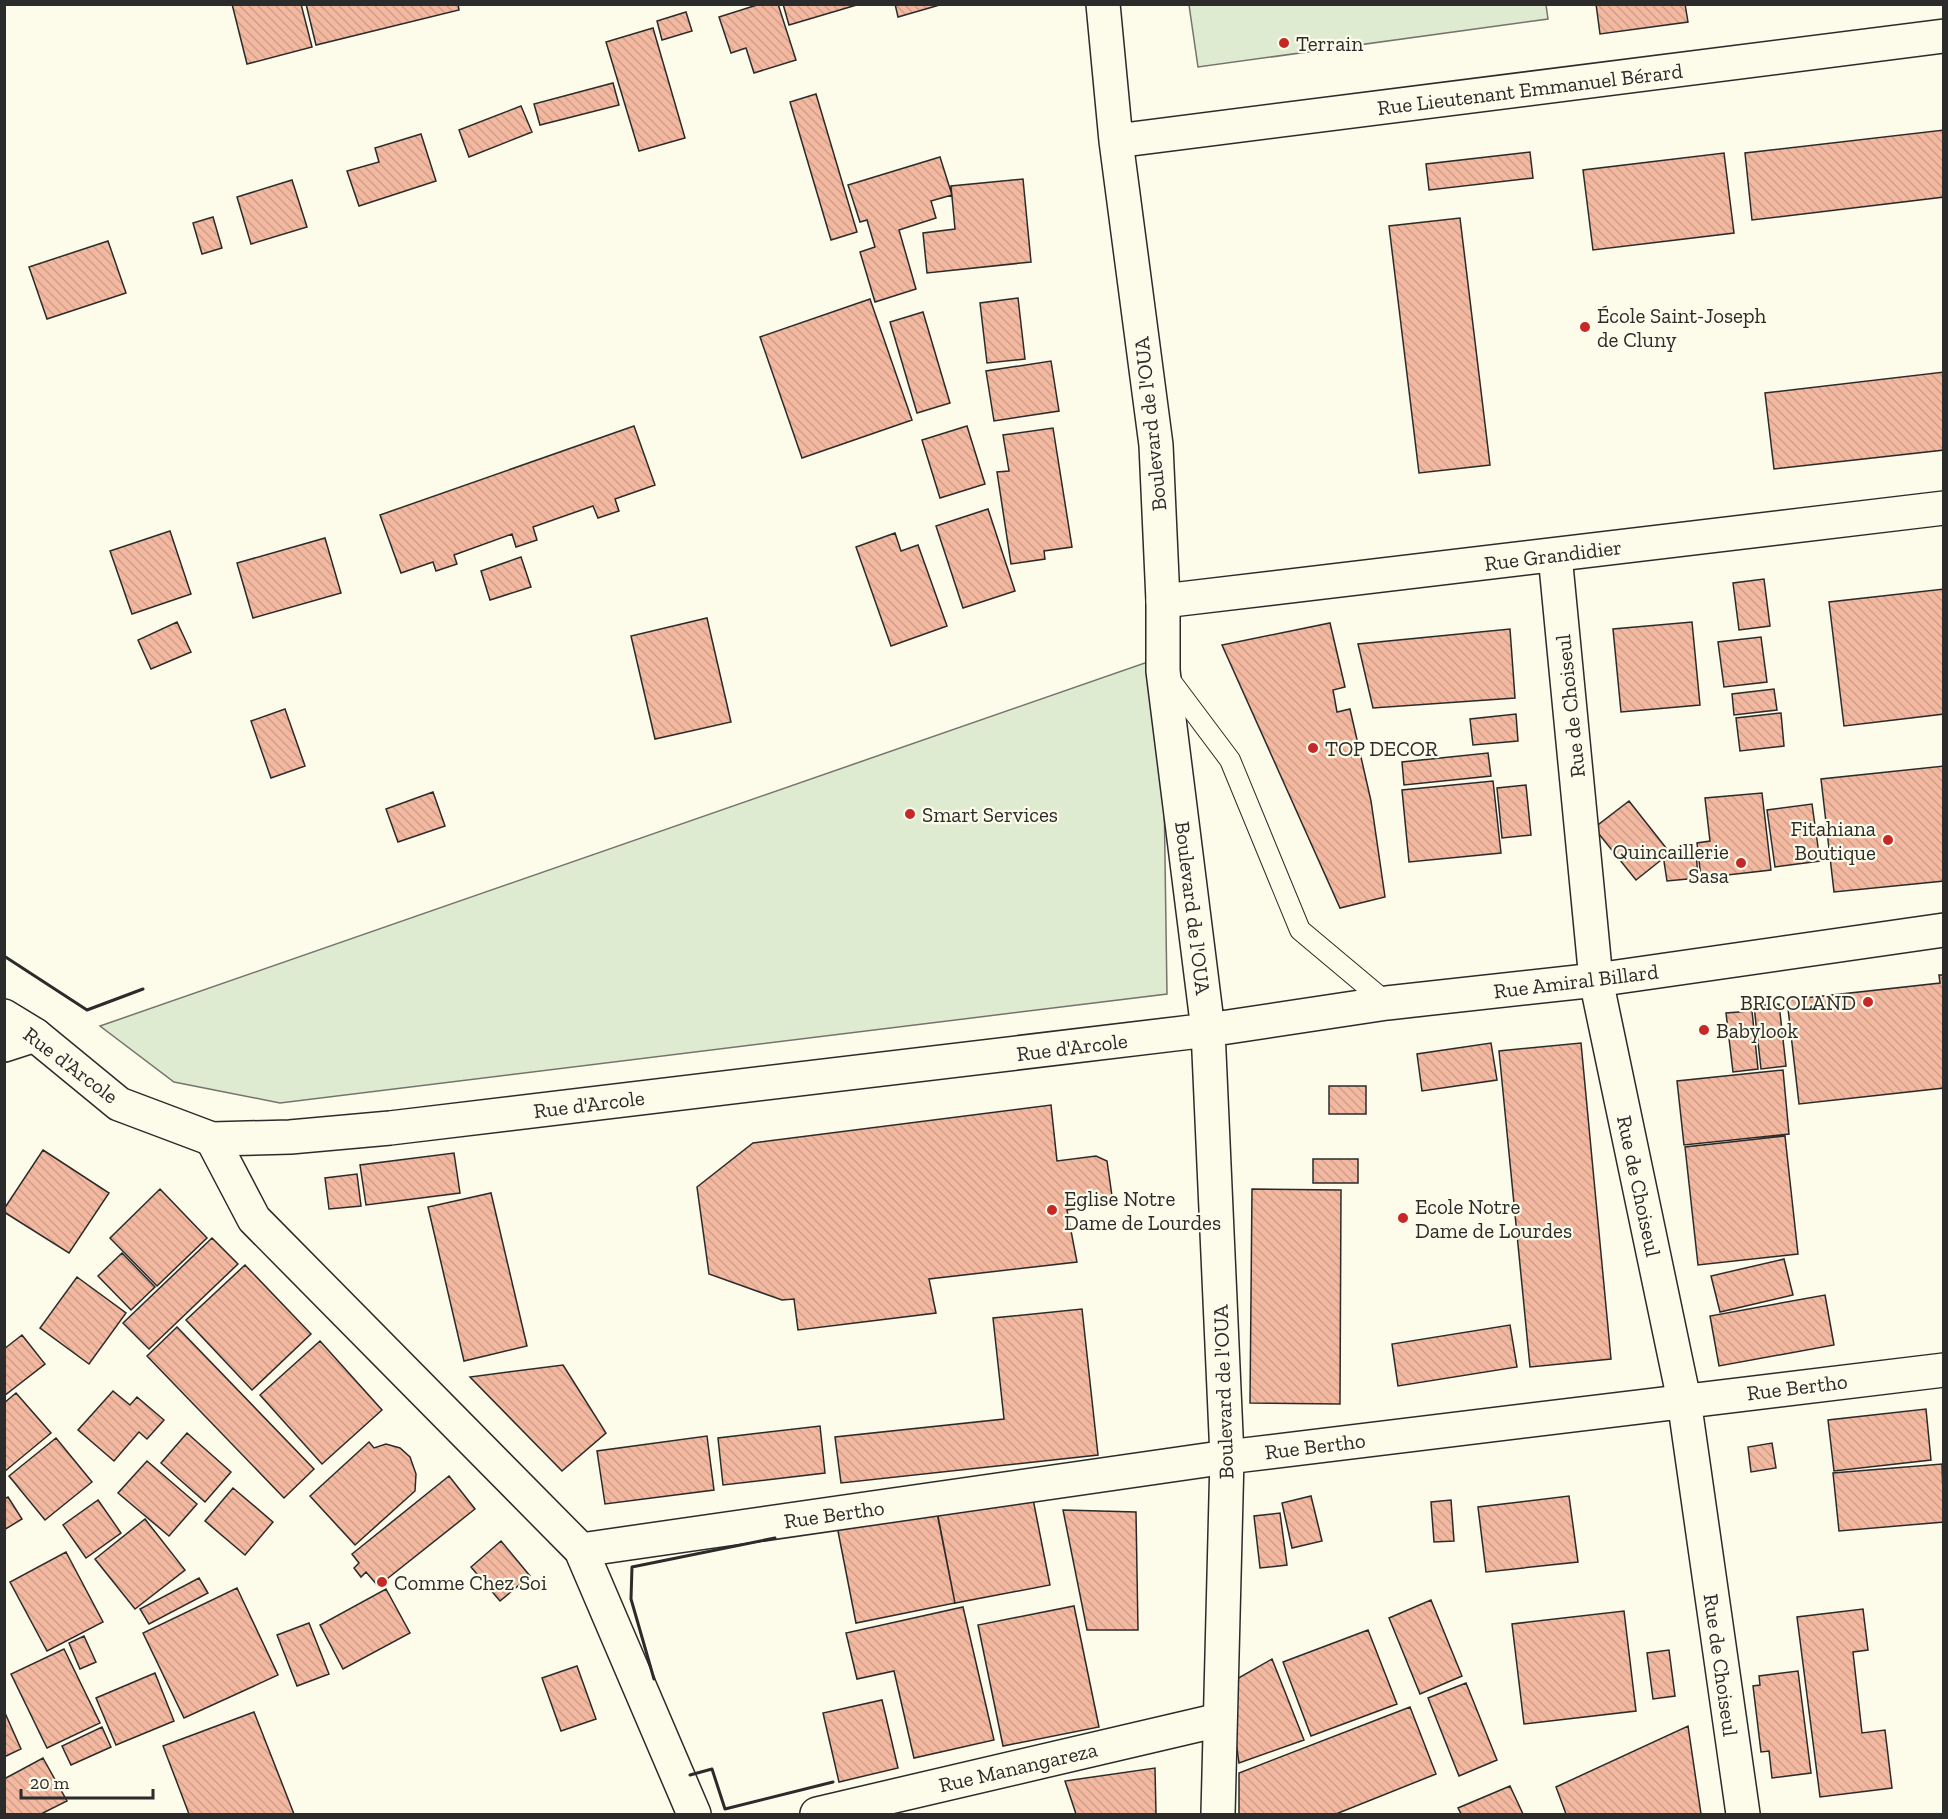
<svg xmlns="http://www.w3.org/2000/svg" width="1948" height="1819" viewBox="0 0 1948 1819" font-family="'Zilla Slab',serif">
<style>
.grass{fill:#deebd1;stroke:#74746e;stroke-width:1.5}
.building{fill:url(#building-back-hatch);stroke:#2b2b2b;stroke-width:1.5}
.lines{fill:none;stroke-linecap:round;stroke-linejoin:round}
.lane-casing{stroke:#2b2b2b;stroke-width:22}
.street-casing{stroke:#2b2b2b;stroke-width:36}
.secondary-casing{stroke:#2b2b2b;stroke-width:36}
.lane{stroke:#fdfbea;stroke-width:20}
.street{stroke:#fdfbea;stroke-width:33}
.secondary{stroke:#fdfbea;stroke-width:33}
.wall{stroke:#2b2b2b;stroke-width:3}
.poi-dot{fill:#c62828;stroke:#fdfbea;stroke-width:2}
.labels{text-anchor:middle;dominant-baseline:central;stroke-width:4.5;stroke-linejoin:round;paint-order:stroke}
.poi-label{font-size:21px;fill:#2b2b2b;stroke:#fdfbea;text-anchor:start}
.street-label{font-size:21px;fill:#2b2b2b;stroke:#fdfbea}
</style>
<defs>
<pattern id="building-back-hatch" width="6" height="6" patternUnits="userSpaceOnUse" patternTransform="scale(1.5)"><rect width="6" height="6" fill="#f2b8a0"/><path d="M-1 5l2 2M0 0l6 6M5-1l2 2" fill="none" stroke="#d09e8a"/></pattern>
</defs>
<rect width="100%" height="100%" fill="#fdfbea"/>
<path class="grass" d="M 1546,5 L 1548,19 L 1198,67 L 1189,5 Z
M 1162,657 L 1167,994 L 280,1103 L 174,1082 L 100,1026 Z"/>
<path class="building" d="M 232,4 L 301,4 L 312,47 L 247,64 Z
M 306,4 L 458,4 L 459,10 L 316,45 Z
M 760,4 L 778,4 L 796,60 L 754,73 L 746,48 L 731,53 L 719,17 Z
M 783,4 L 860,4 L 789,25 Z
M 895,4 L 943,4 L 898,17 Z
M 1596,4 L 1685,4 L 1688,22 L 1600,34 Z
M 686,12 L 692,31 L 662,40 L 657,21 Z
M 653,28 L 685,138 L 639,151 L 606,42 Z
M 613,83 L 619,105 L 540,125 L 534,104 Z
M 816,94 L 857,232 L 831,240 L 790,102 Z
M 521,106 L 532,132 L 469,157 L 459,130 Z
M 1944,130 L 1944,197 L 1752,220 L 1745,153 Z
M 421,134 L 436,181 L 359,206 L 347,171 L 379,162 L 375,148 Z
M 1530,152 L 1533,178 L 1429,190 L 1426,164 Z
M 1724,153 L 1734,233 L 1593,250 L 1583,170 Z
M 940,157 L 952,195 L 931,201 L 936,218 L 899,230 L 916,289 L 875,302 L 860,252 L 875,247 L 867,220 L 860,222 L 848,185 Z
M 1023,179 L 1031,262 L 927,273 L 923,233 L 955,229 L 951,186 Z
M 292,180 L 307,227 L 251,244 L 237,197 Z
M 213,217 L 222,248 L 202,254 L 193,223 Z
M 1460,218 L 1490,465 L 1419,473 L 1389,226 Z
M 108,241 L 126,293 L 47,319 L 29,267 Z
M 1018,298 L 1025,359 L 987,363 L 980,303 Z
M 870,299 L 912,420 L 802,458 L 760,337 Z
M 923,312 L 950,403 L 917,413 L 890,322 Z
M 1051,361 L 1059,411 L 994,421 L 986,371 Z
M 1944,372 L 1944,450 L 1774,469 L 1765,393 Z
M 634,426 L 655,485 L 615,499 L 619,511 L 598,518 L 593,506 L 533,527 L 537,540 L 516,547 L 512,534 L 454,555 L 457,564 L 436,571 L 433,562 L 401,573 L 380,515 Z
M 967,426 L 985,484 L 940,498 L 922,440 Z
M 1053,428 L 1072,547 L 1044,551 L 1045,559 L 1011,564 L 997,472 L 1009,471 L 1003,435 Z
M 988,509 L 1015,591 L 963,608 L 936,526 Z
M 170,531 L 191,594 L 132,614 L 110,551 Z
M 895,533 L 901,551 L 918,545 L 947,626 L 891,646 L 856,547 Z
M 325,538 L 341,593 L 253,618 L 237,563 Z
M 521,557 L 531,587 L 490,600 L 481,571 Z
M 1764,579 L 1770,626 L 1739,630 L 1733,583 Z
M 1944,589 L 1944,714 L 1844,726 L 1829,602 Z
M 707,618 L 731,722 L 655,739 L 631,636 Z
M 177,622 L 191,652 L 151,669 L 138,640 Z
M 1692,622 L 1700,705 L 1621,712 L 1613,629 Z
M 1330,623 L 1345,687 L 1333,690 L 1337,712 L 1350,709 L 1371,801 L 1385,897 L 1340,908 L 1222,645 Z
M 1510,629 L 1515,698 L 1373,708 L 1358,644 Z
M 1761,637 L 1767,682 L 1724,687 L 1718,642 Z
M 1774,689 L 1777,710 L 1734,715 L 1732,694 Z
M 285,709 L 305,766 L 271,778 L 251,721 Z
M 1781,713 L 1784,746 L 1740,751 L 1736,718 Z
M 1516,714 L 1518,741 L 1473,745 L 1470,719 Z
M 1488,753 L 1491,776 L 1404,785 L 1402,762 Z
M 1944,766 L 1944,881 L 1834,892 L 1821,779 Z
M 1493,781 L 1501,853 L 1409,862 L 1402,790 Z
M 1526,785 L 1531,835 L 1502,838 L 1497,788 Z
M 433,792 L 445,826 L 398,842 L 386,809 Z
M 1762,793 L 1771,870 L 1701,878 L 1697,843 L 1710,841 L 1705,798 Z
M 1629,801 L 1670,853 L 1636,880 L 1594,828 Z
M 1812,804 L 1820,861 L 1775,867 L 1767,810 Z
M 1696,851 L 1698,878 L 1667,881 L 1663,855 Z
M 1939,975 L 1944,975 L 1944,1088 L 1799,1104 L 1787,1000 L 1940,983 Z
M 1779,1004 L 1786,1066 L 1761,1069 L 1754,1006 Z
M 1752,1011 L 1758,1069 L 1733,1072 L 1726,1013 Z
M 1491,1043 L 1497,1080 L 1422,1091 L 1417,1054 Z
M 1581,1043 L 1611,1359 L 1530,1367 L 1499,1051 Z
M 1783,1070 L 1789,1134 L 1684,1145 L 1677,1081 Z
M 1329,1086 L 1366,1086 L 1366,1114 L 1329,1114 Z
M 1051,1105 L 1057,1161 L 1096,1156 L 1107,1161 L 1112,1196 L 1103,1205 L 1067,1210 L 1077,1262 L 929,1279 L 936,1313 L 798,1330 L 794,1299 L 782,1300 L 709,1274 L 697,1187 L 753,1143 Z
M 1785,1136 L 1798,1254 L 1698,1265 L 1685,1147 Z
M 43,1150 L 109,1193 L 69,1253 L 4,1212 L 4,1209 Z
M 454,1153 L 460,1193 L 366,1205 L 360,1165 Z
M 1313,1159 L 1358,1159 L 1358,1183 L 1313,1183 Z
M 357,1174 L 361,1206 L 329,1209 L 325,1178 Z
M 160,1189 L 207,1238 L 157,1286 L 110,1238 Z
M 1252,1189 L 1341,1190 L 1340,1404 L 1250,1403 Z
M 491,1193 L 527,1346 L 464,1361 L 428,1207 Z
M 212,1238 L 238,1264 L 149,1349 L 123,1323 Z
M 122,1253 L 155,1287 L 131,1310 L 98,1276 Z
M 1784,1259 L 1793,1295 L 1720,1312 L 1711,1276 Z
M 245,1265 L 311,1334 L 252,1390 L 186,1320 Z
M 77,1277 L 126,1313 L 89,1364 L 40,1328 Z
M 1825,1295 L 1834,1345 L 1719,1366 L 1710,1316 Z
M 1082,1309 L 1098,1455 L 841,1483 L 835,1437 L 1004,1419 L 993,1318 Z
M 1510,1325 L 1517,1367 L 1398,1386 L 1392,1344 Z
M 177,1327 L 314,1469 L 284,1498 L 147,1356 Z
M 22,1335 L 45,1364 L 4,1396 L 4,1349 Z
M 320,1341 L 382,1410 L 322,1464 L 260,1395 Z
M 563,1365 L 606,1433 L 562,1471 L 470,1377 Z
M 113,1391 L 130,1405 L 137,1397 L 164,1420 L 147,1439 L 139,1432 L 114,1461 L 78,1430 Z
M 16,1393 L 51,1433 L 4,1472 L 4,1403 Z
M 1926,1409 L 1931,1460 L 1834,1471 L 1828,1420 Z
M 820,1426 L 825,1473 L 723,1485 L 718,1438 Z
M 187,1433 L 231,1472 L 205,1502 L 161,1463 Z
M 707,1436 L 714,1490 L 605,1504 L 597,1451 Z
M 56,1438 L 92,1482 L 45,1520 L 9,1476 Z
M 369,1442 L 374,1448 L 386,1444 L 400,1448 L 410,1457 L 416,1474 L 415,1491 L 355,1545 L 310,1496 Z
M 1772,1443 L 1776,1468 L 1751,1472 L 1748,1447 Z
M 147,1461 L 197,1504 L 169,1536 L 118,1493 Z
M 1942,1464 L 1944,1522 L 1839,1531 L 1833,1473 Z
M 449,1476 L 475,1509 L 378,1586 L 366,1572 L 361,1577 L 354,1568 L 359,1563 L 352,1554 Z
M 233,1488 L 273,1522 L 245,1555 L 205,1521 Z
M 1032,1494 L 1050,1585 L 955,1603 L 937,1513 Z
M 1311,1496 L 1322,1541 L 1292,1548 L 1282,1503 Z
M 1569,1496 L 1578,1562 L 1486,1572 L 1478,1507 Z
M 8,1497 L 22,1519 L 4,1530 L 4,1499 Z
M 98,1500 L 121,1533 L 86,1558 L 63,1525 Z
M 1451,1500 L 1454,1541 L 1434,1542 L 1431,1502 Z
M 936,1506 L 955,1603 L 856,1623 L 837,1526 Z
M 1063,1510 L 1136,1512 L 1138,1630 L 1087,1630 Z
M 1280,1513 L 1287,1565 L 1260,1568 L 1254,1516 Z
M 145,1519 L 185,1570 L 135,1609 L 95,1559 Z
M 501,1541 L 530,1576 L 500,1601 L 471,1567 Z
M 66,1552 L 103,1622 L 47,1651 L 10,1582 Z
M 199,1578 L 208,1593 L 149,1624 L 140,1609 Z
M 237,1588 L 278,1675 L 184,1718 L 143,1633 Z
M 386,1589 L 410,1633 L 343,1669 L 320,1625 Z
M 1431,1600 L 1462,1676 L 1420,1694 L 1389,1618 Z
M 1074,1606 L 1099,1727 L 1003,1746 L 978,1625 Z
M 963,1607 L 994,1740 L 914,1758 L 894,1671 L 857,1679 L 846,1633 Z
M 1863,1609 L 1868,1650 L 1853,1652 L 1862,1733 L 1885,1730 L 1892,1788 L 1820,1797 L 1797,1617 Z
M 1624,1611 L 1636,1711 L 1524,1724 L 1512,1624 Z
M 309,1623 L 329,1674 L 297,1686 L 277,1635 Z
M 1368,1630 L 1397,1704 L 1311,1736 L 1283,1662 Z
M 84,1636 L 96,1662 L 80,1669 L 69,1643 Z
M 64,1649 L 100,1723 L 47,1748 L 11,1674 Z
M 1669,1650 L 1675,1696 L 1653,1699 L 1647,1653 Z
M 1272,1659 L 1304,1740 L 1239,1763 L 1228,1684 Z
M 577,1666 L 596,1719 L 561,1731 L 542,1678 Z
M 1798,1671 L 1811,1773 L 1772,1778 L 1769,1751 L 1761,1752 L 1753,1686 L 1760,1685 L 1759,1676 Z
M 155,1673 L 174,1721 L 116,1745 L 96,1698 Z
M 1466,1683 L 1497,1760 L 1459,1776 L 1428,1698 Z
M 882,1700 L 898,1768 L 839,1782 L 823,1713 Z
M 1410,1707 L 1436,1774 L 1336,1814 L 1239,1814 L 1239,1773 Z
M 254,1712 L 294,1814 L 189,1814 L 163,1746 Z
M 5,1713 L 21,1749 L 4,1757 L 4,1713 Z
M 1688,1726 L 1701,1814 L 1566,1814 L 1556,1787 Z
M 102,1727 L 111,1747 L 71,1765 L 62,1746 Z
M 43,1758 L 67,1801 L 41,1814 L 4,1814 L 4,1779 Z
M 1155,1768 L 1156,1814 L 1076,1814 L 1065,1781 Z
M 1510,1786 L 1523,1814 L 1461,1814 L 1458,1808 Z"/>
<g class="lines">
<g class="lane-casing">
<path id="lane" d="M 1167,676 L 1230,760 L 1300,930 L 1387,1003"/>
</g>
<g class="street-casing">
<path id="street" d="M 1555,555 L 1596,980 L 1684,1400 L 1743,1814
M 1163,601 L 1944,508
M 4,1045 L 35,1035
M 212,1139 L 254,1219 L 581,1550 L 694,1814
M 581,1550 L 1227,1457 L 1944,1370
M 817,1814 L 1219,1720"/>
</g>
<g class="secondary-casing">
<path id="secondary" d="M 1103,4 L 1116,141 L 1156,445 L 1163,601 L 1163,671 L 1208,1030 L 1227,1457 L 1218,1814
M 1116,141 L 1944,36
M 4,1016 L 35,1035 L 119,1104 L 212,1139 L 290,1137 L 390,1128 L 1208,1030 L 1387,1003 L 1596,980 L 1944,930"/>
</g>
<use href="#lane" class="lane"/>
<use href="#street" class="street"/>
<use href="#secondary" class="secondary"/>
<path class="wall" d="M 4,956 L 87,1010 L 143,989
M 654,1679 L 631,1599 L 632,1567 L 775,1538
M 690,1775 L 712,1769 L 725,1809 L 833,1782"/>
</g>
<g class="poi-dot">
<circle cx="1284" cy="43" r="6"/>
<circle cx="1585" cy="327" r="6"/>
<circle cx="1313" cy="748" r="6"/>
<circle cx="910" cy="814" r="6"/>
<circle cx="1888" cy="840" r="6"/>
<circle cx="1741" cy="863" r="6"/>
<circle cx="1868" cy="1002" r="6"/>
<circle cx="1704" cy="1030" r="6"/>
<circle cx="1052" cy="1210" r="6"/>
<circle cx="1403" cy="1218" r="6"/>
<circle cx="382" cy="1582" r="6"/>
</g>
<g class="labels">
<g class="poi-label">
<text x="1296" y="43">Terrain</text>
<text x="1597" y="315">École Saint-Joseph<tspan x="1597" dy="24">de Cluny</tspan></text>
<text x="1325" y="748">TOP DECOR</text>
<text x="922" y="814">Smart Services</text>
<text x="1876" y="828" text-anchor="end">Fitahiana<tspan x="1876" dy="24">Boutique</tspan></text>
<text x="1729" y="851" text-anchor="end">Quincaillerie<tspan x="1729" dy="24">Sasa</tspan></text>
<text x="1856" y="1002" text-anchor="end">BRICOLAND</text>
<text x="1716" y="1030">Babylook</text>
<text x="1064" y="1198">Eglise Notre<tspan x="1064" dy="24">Dame de Lourdes</tspan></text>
<text x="1415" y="1206">Ecole Notre<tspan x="1415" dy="24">Dame de Lourdes</tspan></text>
<text x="394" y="1582">Comme Chez Soi</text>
</g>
<g class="street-label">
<text transform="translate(1530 89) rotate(-7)">Rue Lieutenant Emmanuel Bérard</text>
<text transform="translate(1150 424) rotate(-96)">Boulevard de l'OUA</text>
<text transform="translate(1553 555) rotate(-7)">Rue Grandidier</text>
<text transform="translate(1570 706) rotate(-96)">Rue de Choiseul</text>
<text transform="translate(1193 908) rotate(83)">Boulevard de l'OUA</text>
<text transform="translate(1576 981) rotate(-7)">Rue Amiral Billard</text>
<text transform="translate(1072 1047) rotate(-7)">Rue d'Arcole</text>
<text transform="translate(71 1065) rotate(37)">Rue d'Arcole</text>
<text transform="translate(589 1104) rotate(-7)">Rue d'Arcole</text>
<text transform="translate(1639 1186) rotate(78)">Rue de Choiseul</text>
<text transform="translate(1797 1387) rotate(-7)">Rue Bertho</text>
<text transform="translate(1223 1392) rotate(-92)">Boulevard de l'OUA</text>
<text transform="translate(1315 1446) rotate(-7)">Rue Bertho</text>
<text transform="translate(834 1514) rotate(-8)">Rue Bertho</text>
<text transform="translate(1721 1665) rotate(82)">Rue de Choiseul</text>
<text transform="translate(1018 1767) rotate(-13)">Rue Manangareza</text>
</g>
</g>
<rect width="1948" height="1819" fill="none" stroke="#2b2b2b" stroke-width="12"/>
<path d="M21 1789v9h132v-9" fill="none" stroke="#2b2b2b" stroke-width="3"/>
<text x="30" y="1789" font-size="18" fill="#2b2b2b" stroke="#fdfbea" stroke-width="4.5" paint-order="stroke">20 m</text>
</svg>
